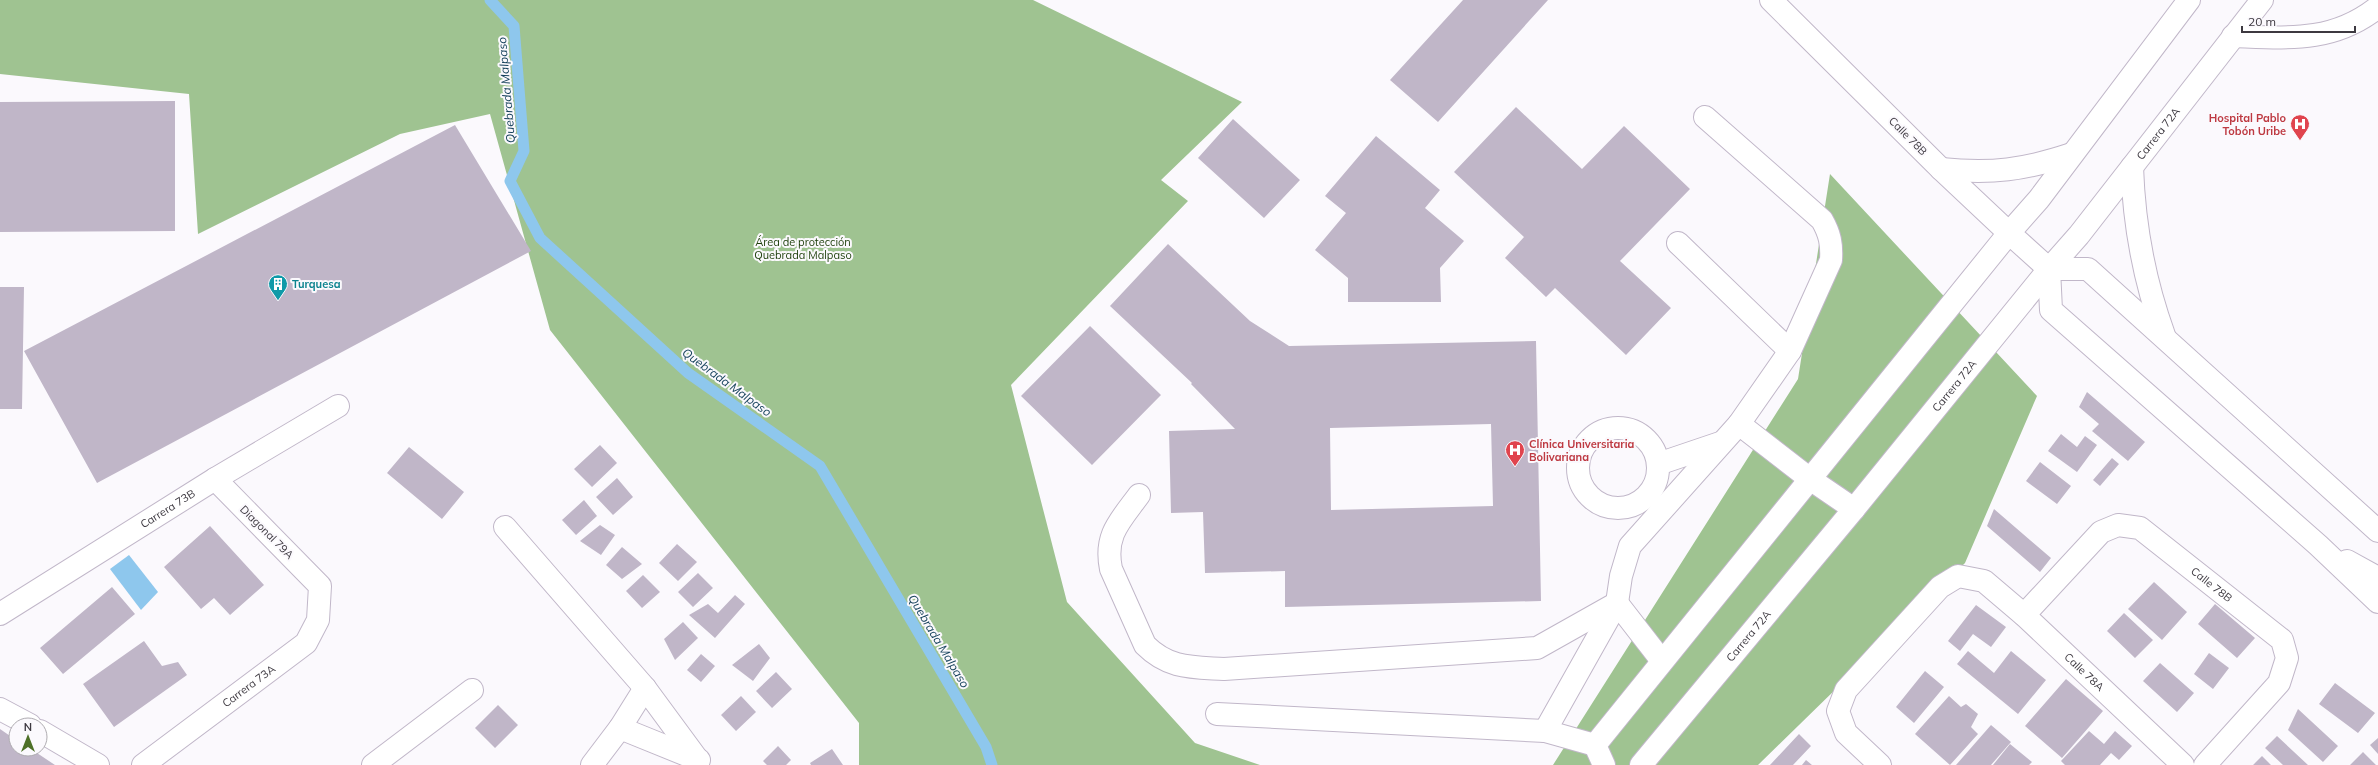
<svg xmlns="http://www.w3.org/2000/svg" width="2378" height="765" viewBox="0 0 2378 765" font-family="Mulish,sans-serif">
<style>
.forest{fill:#9fc391}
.water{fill:#8ec7ed}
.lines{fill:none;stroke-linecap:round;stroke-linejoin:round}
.stream{stroke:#8ec7ed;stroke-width:11}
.building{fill:#c0b6c8;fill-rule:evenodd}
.minor-casing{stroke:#c1b7c9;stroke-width:24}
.major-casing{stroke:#c1b7c9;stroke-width:24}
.minor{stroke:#fff;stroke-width:22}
.major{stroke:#fff;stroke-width:22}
.labels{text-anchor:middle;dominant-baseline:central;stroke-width:4;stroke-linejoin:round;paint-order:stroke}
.health-label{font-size:11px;font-weight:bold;fill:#be3a42;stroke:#fbf9fd;text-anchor:end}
.street-label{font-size:11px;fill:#3d3940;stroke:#fbf9fd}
.park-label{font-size:11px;fill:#1b3d08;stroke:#fbf9fd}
.culture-label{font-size:11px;font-weight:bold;fill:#0d838f;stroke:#fbf9fd;text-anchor:start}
.water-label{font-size:12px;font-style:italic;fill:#15415b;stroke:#fbf9fd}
</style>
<rect width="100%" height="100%" fill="#fbf9fd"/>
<path class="forest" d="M 0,0 L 1033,0 L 1242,102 L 1161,180 L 1188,201 L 1011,385 L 1067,602 L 1195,743 L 1260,765 L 859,765 L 859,723 L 550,330 L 490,114 L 400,134 L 198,234 L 189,94 L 0,74 Z
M 1830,174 L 2037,396 L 1965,563 L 1758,765 L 1553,765 L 1798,379 Z"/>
<path class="water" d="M 129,555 L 158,592 L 141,610 L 110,569 Z"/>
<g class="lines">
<path class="stream" d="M 490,0 L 514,26 L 524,151 L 510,181 L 540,238 L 688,373 L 820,466 L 986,747 L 992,765"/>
</g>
<path class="building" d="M 1463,0 L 1548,0 L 1438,122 L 1390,80 Z
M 175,101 L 175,231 L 0,232 L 0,102 Z
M 1516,107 L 1582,169 L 1624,126 L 1690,189 L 1620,261 L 1671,308 L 1626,355 L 1555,288 L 1546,297 L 1505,258 L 1524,237 L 1454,172 Z
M 1233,119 L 1300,180 L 1264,218 L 1198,158 Z
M 455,125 L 531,251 L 97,483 L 24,351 Z
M 1376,136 L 1440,190 L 1425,208 L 1464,241 L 1440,268 L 1441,302 L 1348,302 L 1348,278 L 1315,250 L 1346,213 L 1325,196 Z
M 1168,244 L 1250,321 L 1289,346 L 1536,341 L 1541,601 L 1285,607 L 1285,571 L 1205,573 L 1203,512 L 1171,513 L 1169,431 L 1235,429 L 1191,384 L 1192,383 L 1110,306 ZM 1491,424 L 1493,506 L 1331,510 L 1330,428 Z
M 0,287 L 24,287 L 22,409 L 0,409 Z
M 1090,326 L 1161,395 L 1092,465 L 1021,396 Z
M 2087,392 L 2145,442 L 2128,461 L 2092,431 L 2099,424 L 2079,407 Z
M 2061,434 L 2077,447 L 2085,436 L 2097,445 L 2077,472 L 2048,451 Z
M 600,445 L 617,463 L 592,487 L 574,469 Z
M 409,447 L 464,492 L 442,519 L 387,473 Z
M 2112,458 L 2119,464 L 2100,486 L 2093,480 Z
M 2040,462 L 2071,486 L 2057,504 L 2026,481 Z
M 617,478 L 633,497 L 613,515 L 596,497 Z
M 584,500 L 597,516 L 576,535 L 562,520 Z
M 1994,509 L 2051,558 L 2040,572 L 1987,526 Z
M 600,525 L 615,535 L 601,555 L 580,541 Z
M 210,526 L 264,585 L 230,615 L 214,598 L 201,609 L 164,567 Z
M 677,544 L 697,562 L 678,581 L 659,563 Z
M 622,547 L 642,564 L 622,579 L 606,565 Z
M 698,573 L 713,588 L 693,607 L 678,592 Z
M 643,575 L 660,592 L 642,608 L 626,591 Z
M 2154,582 L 2187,612 L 2162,640 L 2128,609 Z
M 112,587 L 135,614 L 63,674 L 40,648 Z
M 735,595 L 745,604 L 715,638 L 689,615 L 708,604 L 718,613 Z
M 2215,604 L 2255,638 L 2237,658 L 2198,624 Z
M 1976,605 L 2006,627 L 1991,647 L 1973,634 L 1960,651 L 1948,641 Z
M 2124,613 L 2153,640 L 2135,658 L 2107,631 Z
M 683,622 L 698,638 L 675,660 L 664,639 Z
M 144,641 L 162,666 L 178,662 L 187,675 L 114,727 L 83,684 Z
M 759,644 L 770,658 L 753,681 L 732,665 Z
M 1968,651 L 1994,673 L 2011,651 L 2046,680 L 2018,714 L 1957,664 Z
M 2209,653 L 2229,668 L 2213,689 L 2194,674 Z
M 701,654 L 715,666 L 701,682 L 687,670 Z
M 2160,663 L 2194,693 L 2177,712 L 2143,681 Z
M 1925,671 L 1944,687 L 1914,723 L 1896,707 Z
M 776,672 L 792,689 L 772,708 L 756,691 Z
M 2066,679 L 2103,711 L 2062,758 L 2025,726 Z
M 2335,683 L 2375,713 L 2358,733 L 2319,704 Z
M 741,696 L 756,712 L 736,731 L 721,715 Z
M 1949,696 L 1961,707 L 1966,704 L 1978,714 L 1971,727 L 1978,734 L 1950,765 L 1915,734 Z
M 498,705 L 518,725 L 495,748 L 475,728 Z
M 2298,709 L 2338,746 L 2323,762 L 2288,730 Z
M 1991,725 L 2011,742 L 1991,765 L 1956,765 Z
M 0,729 L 16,740 L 16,749 L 31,749 L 55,765 L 0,765 Z
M 2089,731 L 2104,744 L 2115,731 L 2132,746 L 2119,760 L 2111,753 L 2100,765 L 2065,765 L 2061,761 Z
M 1799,734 L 1811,746 L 1793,765 L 1770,765 Z
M 2277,736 L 2308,765 L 2283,765 L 2265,748 Z
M 2378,738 L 2378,754 L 2370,745 Z
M 2010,744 L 2032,762 L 2029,765 L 1993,765 Z
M 778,746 L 791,760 L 786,765 L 767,765 L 763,761 Z
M 832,749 L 843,765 L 811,765 L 810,763 Z
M 2363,752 L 2376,765 L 2350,765 Z
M 2262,756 L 2271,765 L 2253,765 Z
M 1806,760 L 1812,765 L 1802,765 Z"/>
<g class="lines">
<g class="minor-casing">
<g id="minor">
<path d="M 2233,36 C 2288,38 2333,43 2378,7"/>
<path d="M 1705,117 L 1822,220 C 1830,234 1832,244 1831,260 L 1790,351 L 1739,424"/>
<path d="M 1678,243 L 1790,351"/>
<circle cx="1618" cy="468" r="40"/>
<path d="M 1658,464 L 1720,443"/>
<path d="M 1139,495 C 1120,521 1104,535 1111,569 L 1145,645 C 1169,669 1192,667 1224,669 L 1537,648 L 1617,603 L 1662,661"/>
<path d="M 505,527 L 645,688 L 698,760"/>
<path id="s1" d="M 0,614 L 215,479 L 338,406"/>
<path id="s2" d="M 2024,615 L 2101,532 L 2118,525 L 2140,528 L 2282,640 L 2287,658 L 2279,683 L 2205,765"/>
<path d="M 0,709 L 30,725"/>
<path d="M 1217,714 L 1545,731 L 1595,745"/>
<path d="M 620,728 L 699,760"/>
<path d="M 40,731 L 98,765"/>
<path d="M 1545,731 L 1617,603 L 1621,576 L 1630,546 L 1739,424 L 1810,479 L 1854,509"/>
<path id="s3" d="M 143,765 L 306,643 L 318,620 L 320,586 L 215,479"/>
<path d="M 373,765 L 472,690"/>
<path d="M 592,765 L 620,728 L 645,688"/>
<path d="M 1604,765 L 1595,745 L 2009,233 L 1941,169 L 1771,0"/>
<path id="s4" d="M 1641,765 L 1854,509 L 2049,269"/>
<path id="s5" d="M 1880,765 L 1846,733 L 1838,711 L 1846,690 L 1940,587 L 1958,576 L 1984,581 L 2024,615 L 2183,765"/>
</g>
</g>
<g class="major-casing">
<g id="major">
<path d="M 2189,0 L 2039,199 L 2009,233 L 2049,269 L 2088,269 L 2378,531"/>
<path d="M 2132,167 C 2134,225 2144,280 2164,335"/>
<path d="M 1941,169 C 1992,174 2024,170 2072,154"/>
<path d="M 2049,269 L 2051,310 L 2318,545 L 2378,602"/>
<path id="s6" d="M 2049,269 L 2079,235 L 2262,0"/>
<path d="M 2347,561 L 2378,578"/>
</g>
</g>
<use href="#minor" class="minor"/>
<use href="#major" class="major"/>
</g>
<defs>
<g id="hospital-pin" transform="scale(1)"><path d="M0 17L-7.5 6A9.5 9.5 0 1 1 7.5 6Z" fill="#e0444e" stroke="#fbf9fd"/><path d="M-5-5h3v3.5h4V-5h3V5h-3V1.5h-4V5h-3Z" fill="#fff"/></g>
<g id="building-pin" transform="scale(1)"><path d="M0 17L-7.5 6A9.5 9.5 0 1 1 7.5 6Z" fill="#0f9aa8" stroke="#fbf9fd"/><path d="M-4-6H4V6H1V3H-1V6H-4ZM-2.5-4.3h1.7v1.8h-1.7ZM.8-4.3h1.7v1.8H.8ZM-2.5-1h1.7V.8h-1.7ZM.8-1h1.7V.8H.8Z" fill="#fff"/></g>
</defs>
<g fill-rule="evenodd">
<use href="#hospital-pin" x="2300" y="124"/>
<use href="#building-pin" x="278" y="284"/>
<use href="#hospital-pin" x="1515" y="450"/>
</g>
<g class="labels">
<g class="health-label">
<text x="2286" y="118">Hospital Pablo<tspan x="2286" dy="13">Tobón Uribe</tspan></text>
<text x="1529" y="444" text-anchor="start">Clínica Universitaria<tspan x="1529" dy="13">Bolivariana</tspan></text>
</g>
<g class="street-label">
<text stroke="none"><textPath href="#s6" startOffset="174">Carrera 72A</textPath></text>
<text transform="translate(1908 136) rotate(45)">Calle 78B</text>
<text stroke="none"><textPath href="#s4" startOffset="492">Carrera 72A</textPath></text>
<text stroke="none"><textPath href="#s1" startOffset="198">Carrera 73B</textPath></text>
<text transform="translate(267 532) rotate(45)">Diagonal 79A</text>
<text stroke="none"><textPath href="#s2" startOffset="245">Calle 78B</textPath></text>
<text stroke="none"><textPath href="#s4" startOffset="168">Carrera 72A</textPath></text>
<text stroke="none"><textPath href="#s5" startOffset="415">Calle 78A</textPath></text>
<text stroke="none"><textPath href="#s3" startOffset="132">Carrera 73A</textPath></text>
</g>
<g class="park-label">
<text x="803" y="242">Área de protección<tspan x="803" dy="13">Quebrada Malpaso</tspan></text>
</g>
<g class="culture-label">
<text x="292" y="284">Turquesa</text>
</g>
<g class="water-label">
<text transform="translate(506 90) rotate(-95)">Quebrada Malpaso</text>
<text transform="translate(727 382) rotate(36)">Quebrada Malpaso</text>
<text transform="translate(939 641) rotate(59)">Quebrada Malpaso</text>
</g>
</g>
<g transform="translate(28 737)"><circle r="19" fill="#fbf9fd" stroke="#afacb1"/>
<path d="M0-3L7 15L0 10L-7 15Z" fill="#4e7028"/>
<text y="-6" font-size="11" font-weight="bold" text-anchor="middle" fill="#3d3940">N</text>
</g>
<path d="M2242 26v6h113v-6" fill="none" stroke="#3d3940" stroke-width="2"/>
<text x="2248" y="26" font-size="12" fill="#3d3940" stroke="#fbf9fd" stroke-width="3" paint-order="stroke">20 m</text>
</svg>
